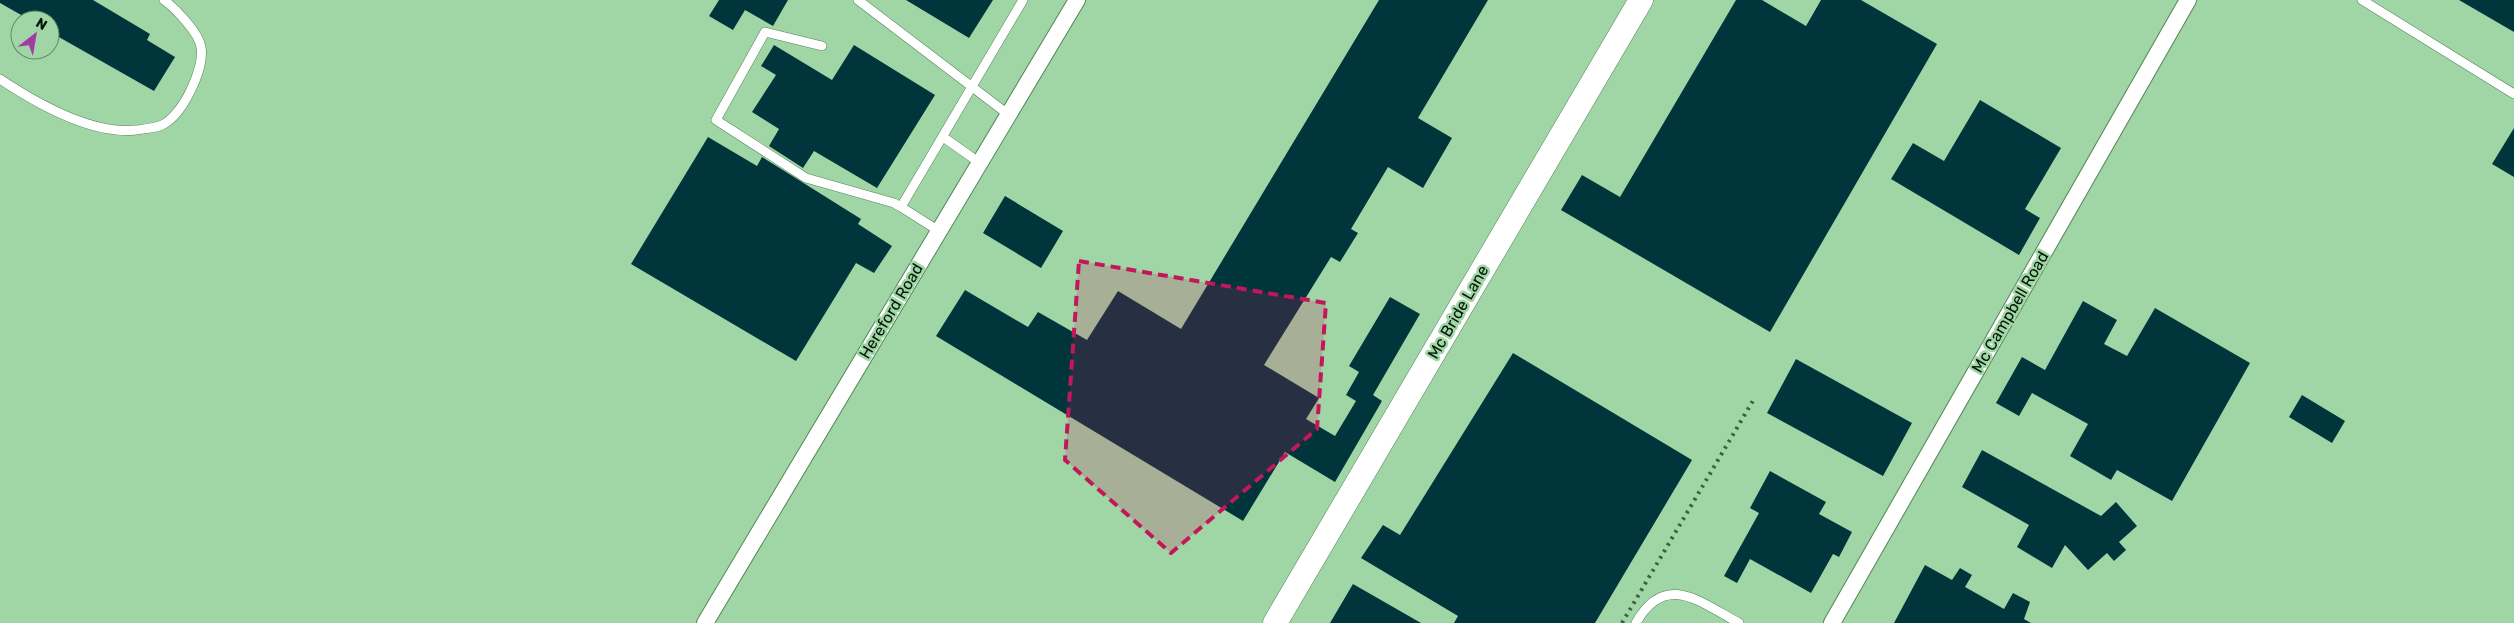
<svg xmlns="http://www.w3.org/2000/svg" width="2514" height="623" viewBox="0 0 2514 623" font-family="Rubik,sans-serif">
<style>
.building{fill:#00353c}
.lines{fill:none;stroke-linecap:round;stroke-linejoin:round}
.lane-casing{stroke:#528558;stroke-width:10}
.street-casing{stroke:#528558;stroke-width:18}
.secondary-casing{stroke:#528558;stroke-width:25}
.lane{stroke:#fff;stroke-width:9}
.street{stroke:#fff;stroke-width:16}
.secondary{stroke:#fff;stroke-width:24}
.rail{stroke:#3e5e42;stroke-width:4;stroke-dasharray:2.5 5;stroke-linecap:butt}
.marked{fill:#c2185b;fill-opacity:0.2;stroke:#c2185b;stroke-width:4;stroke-dasharray:10 6;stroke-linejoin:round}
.labels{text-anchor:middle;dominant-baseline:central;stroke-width:5;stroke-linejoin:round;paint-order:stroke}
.street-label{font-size:16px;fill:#031606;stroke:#a0d6a5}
</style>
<rect width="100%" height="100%" fill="#a0d6a5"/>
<path class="building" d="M 0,0 L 93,0 L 150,34 L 147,40 L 175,57 L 154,91 L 50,32 L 50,20 L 30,20 L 0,3 Z
M 719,0 L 788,0 L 773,26 L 745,10 L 733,30 L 709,16 Z
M 906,0 L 993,0 L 969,38 Z
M 1379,0 L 1488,0 L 1418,118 L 1452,138 L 1423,188 L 1388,167 L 1351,229 L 1358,233 L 1340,262 L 1331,257 L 1264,365 L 1319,398 L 1306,419 L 1335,436 L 1356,401 L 1346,395 L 1359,372 L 1349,366 L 1390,297 L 1420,314 L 1373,395 L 1382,401 L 1335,482 L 1285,452 L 1243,521 L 936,336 L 965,290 L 1028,327 L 1038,312 L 1087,340 L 1118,291 L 1181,329 Z
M 1736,0 L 1762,0 L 1806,26 L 1821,0 L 1861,0 L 1937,44 L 1770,332 L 1561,210 L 1582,175 L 1620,197 Z
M 2459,0 L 2514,0 L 2514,32 Z
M 774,45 L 832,80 L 854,45 L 935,95 L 877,188 L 814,151 L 803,168 L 769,146 L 779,129 L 752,112 L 776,75 L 761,66 Z
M 1980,100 L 2061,148 L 2025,209 L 2040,218 L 2019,255 L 1891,179 L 1913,143 L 1944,161 Z
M 2514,128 L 2514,177 L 2492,164 Z
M 708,137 L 757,166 L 762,157 L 861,219 L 858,224 L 892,246 L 874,273 L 856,263 L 796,361 L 631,264 Z
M 1005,196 L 1063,231 L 1041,268 L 983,233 Z
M 2083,301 L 2117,320 L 2104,344 L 2127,356 L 2155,308 L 2250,363 L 2172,501 L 2117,470 L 2111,480 L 2070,456 L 2088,424 L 2032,393 L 2019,416 L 1996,403 L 2022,357 L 2045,370 Z
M 1513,353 L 1692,460 L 1595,623 L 1454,623 L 1458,616 L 1361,558 L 1383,525 L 1400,535 Z
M 1796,359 L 1912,423 L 1883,476 L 1767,413 Z
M 2302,395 L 2345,421 L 2332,443 L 2289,417 Z
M 1982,450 L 2101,516 L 2116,502 L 2137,526 L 2119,542 L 2126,550 L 2114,561 L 2107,553 L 2088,570 L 2065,545 L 2052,568 L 2017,547 L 2029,525 L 1962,487 Z
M 1770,471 L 1826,502 L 1819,514 L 1852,532 L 1839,557 L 1833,554 L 1811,593 L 1750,559 L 1737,583 L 1724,576 L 1759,513 L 1750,508 Z
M 1925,565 L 1952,580 L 1960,568 L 1972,575 L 1965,587 L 2004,609 L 2013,593 L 2030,602 L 2024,619 L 2031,623 L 1894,623 Z
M 1353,584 L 1421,623 L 1330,623 Z"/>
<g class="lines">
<g class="lane-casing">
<path id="lane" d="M 858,0 L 1009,115
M 2362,0 L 2514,94
M 822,46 L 765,32 L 716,120 L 806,178 L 894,203 L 901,207
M 0,79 C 36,103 91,135 136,130 C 144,129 155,128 162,125 C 182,116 205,69 201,47 C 199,33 176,9 164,0
M 943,137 L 980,163
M 939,231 L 901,207 L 1023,0
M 1636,623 C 1665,571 1700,602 1739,623"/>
</g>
<g class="street-casing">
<path id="street" d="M 705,623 L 1077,0
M 1832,623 L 2188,0"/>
</g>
<g class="secondary-casing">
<path id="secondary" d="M 1275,623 L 1641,0"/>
</g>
<use href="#lane" class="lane"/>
<use href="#street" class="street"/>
<use href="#secondary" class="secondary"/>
<path class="rail" d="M 1622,623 L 1754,399"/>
</g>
<path class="marked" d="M 1079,261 L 1326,303 L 1317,429 L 1171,553 L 1065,460 Z"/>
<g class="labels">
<g class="street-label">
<text transform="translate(891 311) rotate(-59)">Hereford Road</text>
<text transform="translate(1458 312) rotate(-60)">Mc Bride Lane</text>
<text transform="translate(2010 312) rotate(-60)">Mc Campbell Road</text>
</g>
</g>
<g transform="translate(35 35) rotate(31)"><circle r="24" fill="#a0d6a5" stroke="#618965"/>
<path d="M0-4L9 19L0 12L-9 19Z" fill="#a13da2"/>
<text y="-8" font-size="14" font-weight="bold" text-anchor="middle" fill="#031606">N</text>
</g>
</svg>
